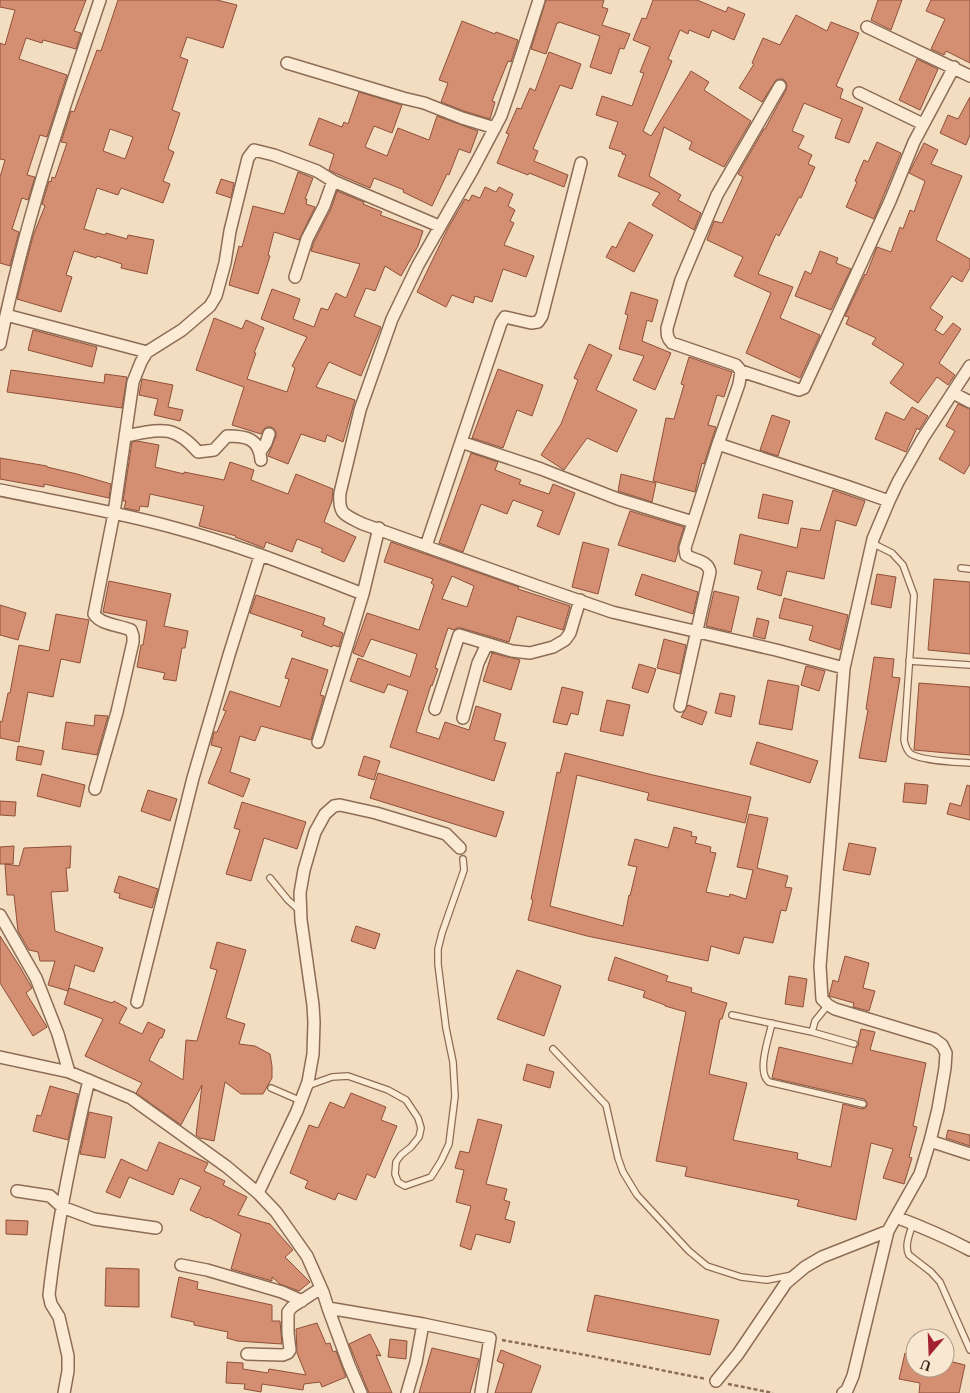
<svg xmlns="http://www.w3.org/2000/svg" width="970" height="1393" viewBox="0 0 970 1393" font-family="'PT Serif',serif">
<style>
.building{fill:#d48e72;stroke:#8f5039;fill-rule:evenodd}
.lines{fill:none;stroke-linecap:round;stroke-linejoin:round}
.service-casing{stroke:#8d6c56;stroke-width:8}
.minor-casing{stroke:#8d6c56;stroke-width:14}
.path{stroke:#8d6c56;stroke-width:2.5;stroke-dasharray:4 2.5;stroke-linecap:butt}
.service{stroke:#fcebd4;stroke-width:5.5}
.minor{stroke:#fcebd4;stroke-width:11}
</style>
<rect width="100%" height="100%" fill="#f2ddc0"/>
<path class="building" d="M 0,0 L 86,0 L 74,31 L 81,33 L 76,49 L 43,40 L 42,43 L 26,38 L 19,59 L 67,75 L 47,137 L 40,135 L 27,175 L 35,177 L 28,200 L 22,198 L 12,229 L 19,232 L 10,266 L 0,263 L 0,177 L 5,160 L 0,159 L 0,43 L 5,45 L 15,10 L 0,7 Z
M 118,0 L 217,0 L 237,5 L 223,48 L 187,37 L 180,57 L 188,60 L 172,110 L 180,113 L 168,149 L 174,152 L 163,181 L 170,184 L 163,203 L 121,188 L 118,195 L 97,188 L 84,229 L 105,235 L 106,233 L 127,239 L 128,235 L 154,240 L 147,274 L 121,268 L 122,264 L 97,256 L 96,258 L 74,251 L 66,275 L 72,277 L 61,312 L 17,299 L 33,236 L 45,206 L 42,204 L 49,181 L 51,182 L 52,177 L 55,178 L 67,143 L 61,142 L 71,111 L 74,112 L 97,50 L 101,51 ZM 110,129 L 133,137 L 125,159 L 103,151 Z
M 546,0 L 604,0 L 602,7 L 608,9 L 602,25 L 630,34 L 624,49 L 620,48 L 611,74 L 590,67 L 600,36 L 559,22 L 559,23 L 557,23 L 546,54 L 531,49 Z
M 653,0 L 697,0 L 726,12 L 728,7 L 745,14 L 734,40 L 712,30 L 709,38 L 689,30 L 688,34 L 680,30 L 668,59 L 672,61 L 643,131 L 651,136 L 691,71 L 709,82 L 704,90 L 751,121 L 724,167 L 689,149 L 692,142 L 664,127 L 649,176 L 681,195 L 678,200 L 701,213 L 694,230 L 652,205 L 660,193 L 618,176 L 626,155 L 622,154 L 622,152 L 609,148 L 618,122 L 596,115 L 602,96 L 632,106 L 644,73 L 640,72 L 650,47 L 633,40 L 642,18 L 646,19 Z
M 878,0 L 902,0 L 891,30 L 871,20 Z
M 931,0 L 970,0 L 970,63 L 946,51 L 944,55 L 931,49 L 945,19 L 926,11 Z
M 796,15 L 827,31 L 831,22 L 859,33 L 836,86 L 843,89 L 840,98 L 863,108 L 849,143 L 835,138 L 842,119 L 804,103 L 792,131 L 804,136 L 798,148 L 812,155 L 808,164 L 815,167 L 801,198 L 799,197 L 779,236 L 776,234 L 758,274 L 793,287 L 780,318 L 820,335 L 800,378 L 746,353 L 771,293 L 734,276 L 743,257 L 707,240 L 714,221 L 722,223 L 743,177 L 738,174 L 764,129 L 765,129 L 786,90 L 787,86 L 786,82 L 783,79 L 780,79 L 776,80 L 762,102 L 739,88 L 754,64 L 752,63 L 763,38 L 780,45 Z
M 462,21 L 495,34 L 496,32 L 518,40 L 511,62 L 508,61 L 492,101 L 495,102 L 490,119 L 464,111 L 441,102 L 448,83 L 439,80 Z
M 549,52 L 581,64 L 572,89 L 560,85 L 533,149 L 538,151 L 534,161 L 568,175 L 564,187 L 529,173 L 528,175 L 497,163 L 509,134 L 506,133 L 517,108 L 521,109 L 530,88 L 535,91 Z
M 917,59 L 938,69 L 920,110 L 899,100 Z
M 359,92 L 402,105 L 392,133 L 374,126 L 365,147 L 387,156 L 398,128 L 429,140 L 437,116 L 478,131 L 470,153 L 459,149 L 449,175 L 447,174 L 432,206 L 403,192 L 404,190 L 374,178 L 370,188 L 335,173 L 329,170 L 334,154 L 309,145 L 319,118 L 342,127 L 344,122 L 348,124 Z
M 970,97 L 970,135 L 966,145 L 940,133 L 948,115 L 958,119 Z
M 877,142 L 901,153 L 874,219 L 846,207 L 857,182 L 855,181 L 864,160 L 868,162 Z
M 924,143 L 938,150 L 931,164 L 962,176 L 936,240 L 970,259 L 970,268 L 962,282 L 952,276 L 930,308 L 943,317 L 935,330 L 943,335 L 953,323 L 961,329 L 939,363 L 955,375 L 948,385 L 937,377 L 918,403 L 890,383 L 904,364 L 872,344 L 876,338 L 846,324 L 849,317 L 845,316 L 865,274 L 866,275 L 877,247 L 891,252 L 900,227 L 903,229 L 910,210 L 914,212 L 925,181 L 909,173 Z
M 298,172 L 313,178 L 305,199 L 307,199 L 306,204 L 315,207 L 299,240 L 274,232 L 268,255 L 270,256 L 258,294 L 229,285 L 239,246 L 242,247 L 253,206 L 284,214 Z
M 221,179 L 234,183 L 231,198 L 216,193 Z
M 485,187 L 496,192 L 499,187 L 513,194 L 508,206 L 515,210 L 510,221 L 514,223 L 504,245 L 534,256 L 526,277 L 503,269 L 492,302 L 475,296 L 473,303 L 452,295 L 446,307 L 417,292 L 448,228 L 465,199 L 469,201 L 472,195 L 480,198 Z
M 337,191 L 364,202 L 363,204 L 382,212 L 380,215 L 423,231 L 418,246 L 401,276 L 385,266 L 375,291 L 366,288 L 354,316 L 381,327 L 361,376 L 329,362 L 316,387 L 355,400 L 343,442 L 327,435 L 325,442 L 301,434 L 288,464 L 268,456 L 276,436 L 276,432 L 274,429 L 271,427 L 267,427 L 264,429 L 261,434 L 232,425 L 244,387 L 196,370 L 214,318 L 242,329 L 246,320 L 264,328 L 254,353 L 256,353 L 247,379 L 287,392 L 295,368 L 292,366 L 307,337 L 261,319 L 272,289 L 300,299 L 293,319 L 314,327 L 321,308 L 328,310 L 336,293 L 346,298 L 360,264 L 311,251 L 314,242 L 331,209 Z
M 629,222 L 653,235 L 634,272 L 606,257 L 612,246 L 616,248 Z
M 820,251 L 838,258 L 836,263 L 851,269 L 831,310 L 795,296 L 805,271 L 811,274 Z
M 631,292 L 658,300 L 652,322 L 647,320 L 642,341 L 671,353 L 655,390 L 633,380 L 644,356 L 619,349 L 628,315 L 625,314 Z
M 33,330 L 97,347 L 92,367 L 28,350 Z
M 589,344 L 612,355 L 596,390 L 637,410 L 617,452 L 587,438 L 564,470 L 541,455 L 561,424 L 578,380 L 574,378 Z
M 689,357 L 732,372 L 724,397 L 717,395 L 708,425 L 716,427 L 704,464 L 702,463 L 695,492 L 653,481 L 666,418 L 674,419 L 684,385 L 681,384 Z
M 498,369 L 543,385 L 532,416 L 517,410 L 503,448 L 472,438 Z
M 11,370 L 104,383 L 105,374 L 127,377 L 122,408 L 7,392 Z
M 142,379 L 173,385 L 168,407 L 183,410 L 180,421 L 154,415 L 158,399 L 139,395 Z
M 958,404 L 970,409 L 970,464 L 964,474 L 939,459 L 955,431 L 946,426 Z
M 912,407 L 928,416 L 919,430 L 917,428 L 906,452 L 875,439 L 886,412 L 904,420 Z
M 772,415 L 790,421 L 778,456 L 760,450 Z
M 137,441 L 159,445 L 155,467 L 184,474 L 184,472 L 224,480 L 230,462 L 254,470 L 251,480 L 288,494 L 296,474 L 333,489 L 332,501 L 324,522 L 356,537 L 344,562 L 321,552 L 323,549 L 297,539 L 292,552 L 266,542 L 264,548 L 235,537 L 236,536 L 199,526 L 204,506 L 150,494 L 148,507 L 140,506 L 139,511 L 124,508 L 126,501 L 123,501 L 132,442 Z
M 471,453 L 498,462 L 495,470 L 521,480 L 519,484 L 549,494 L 553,484 L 575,493 L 559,535 L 537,526 L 543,511 L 513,500 L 507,514 L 481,504 L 463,552 L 439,543 Z
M 0,458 L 47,466 L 47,467 L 77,474 L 111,484 L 109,498 L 44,484 L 44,487 L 0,479 Z
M 621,474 L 656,483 L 652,502 L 618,491 Z
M 833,490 L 865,501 L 856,526 L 836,520 L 824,579 L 787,571 L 781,596 L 757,589 L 762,571 L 734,564 L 740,534 L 797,548 L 801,528 L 820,531 Z
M 763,494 L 793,501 L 788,524 L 758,518 Z
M 630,511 L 684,527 L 678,546 L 678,552 L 675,562 L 618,545 Z
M 391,542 L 519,587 L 518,589 L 570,606 L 563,630 L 517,616 L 509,642 L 461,628 L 457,628 L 454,630 L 448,628 L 435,668 L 438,669 L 432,686 L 431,685 L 416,732 L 439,739 L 445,722 L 469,730 L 476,706 L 501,714 L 494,740 L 506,743 L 494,781 L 390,747 L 408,691 L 388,684 L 384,693 L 350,681 L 358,658 L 410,677 L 417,654 L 371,639 L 363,657 L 353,653 L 367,613 L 419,630 L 434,585 L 431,583 L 433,579 L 384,562 ZM 452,576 L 474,586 L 467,607 L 442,599 Z
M 583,542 L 609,549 L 598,594 L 572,587 Z
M 642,574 L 698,592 L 693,614 L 635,595 Z
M 877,574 L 896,577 L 891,608 L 871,604 Z
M 934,579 L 970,582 L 970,654 L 928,650 Z
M 109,581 L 171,594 L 164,626 L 188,631 L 185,648 L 182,648 L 176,681 L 163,679 L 165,673 L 137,667 L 141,645 L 143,645 L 147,621 L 103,612 Z
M 714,591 L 739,597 L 731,632 L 706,626 Z
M 256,595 L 325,618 L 323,625 L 343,633 L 339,647 L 333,645 L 332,647 L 301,636 L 303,631 L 250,613 Z
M 784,598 L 848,615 L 840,650 L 809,640 L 813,626 L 779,618 Z
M 0,605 L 26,613 L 18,640 L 0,635 Z
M 56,614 L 89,620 L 80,663 L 61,659 L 53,697 L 28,692 L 19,742 L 0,738 L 0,721 L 2,722 L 8,693 L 10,693 L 19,645 L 49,651 Z
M 757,618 L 769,621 L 765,639 L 753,636 Z
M 664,639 L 686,645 L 680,674 L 657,668 Z
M 492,653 L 520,660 L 511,690 L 483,681 Z
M 874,657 L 894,659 L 892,677 L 900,678 L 886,762 L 859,758 L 868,710 L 866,709 Z
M 292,658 L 328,670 L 320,695 L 324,696 L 311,740 L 261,726 L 255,741 L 240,736 L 230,772 L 250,779 L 243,797 L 208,783 L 222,748 L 211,745 L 214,732 L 217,732 L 226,711 L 223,710 L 230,691 L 280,707 L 289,679 L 285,678 Z
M 639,664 L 656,669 L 648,693 L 632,688 Z
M 806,666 L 825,671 L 819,691 L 801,685 Z
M 768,680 L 799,686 L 792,730 L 759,724 Z
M 919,683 L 970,687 L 970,755 L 914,750 Z
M 562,687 L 583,692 L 578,715 L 571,713 L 567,725 L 553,722 Z
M 720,693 L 735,696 L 731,717 L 715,713 Z
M 607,700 L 630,705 L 623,736 L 600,731 Z
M 688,705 L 707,712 L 702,725 L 681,717 Z
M 95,715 L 108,716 L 97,755 L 62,749 L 66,722 L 94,726 Z
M 757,742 L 818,761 L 810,783 L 750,764 Z
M 18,746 L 44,751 L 41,765 L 16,760 Z
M 565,753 L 653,775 L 751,797 L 745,823 L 647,800 L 649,793 L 577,775 L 550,906 L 623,926 L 629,895 L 630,896 L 637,867 L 628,865 L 635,839 L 668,848 L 674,827 L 692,832 L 691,836 L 697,837 L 695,843 L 711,847 L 710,852 L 716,853 L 706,892 L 729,897 L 730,894 L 746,899 L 753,870 L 737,867 L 749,814 L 768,818 L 757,868 L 788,876 L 785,887 L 792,888 L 786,911 L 781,910 L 773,943 L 744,937 L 739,954 L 711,946 L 708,961 L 587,936 L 528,920 L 533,900 L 531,899 L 557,772 L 560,773 Z
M 364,756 L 380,761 L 374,780 L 358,775 Z
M 378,773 L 504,812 L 496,837 L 370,798 Z
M 42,774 L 85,785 L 80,807 L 37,796 Z
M 905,783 L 928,785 L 926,804 L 903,802 Z
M 967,785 L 970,786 L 970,820 L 947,814 L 950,803 L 961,806 Z
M 148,790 L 177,799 L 170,821 L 141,811 Z
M 0,801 L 16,802 L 15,816 L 0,815 Z
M 242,802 L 306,822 L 297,849 L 264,838 L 251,881 L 226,874 L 240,830 L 234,828 Z
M 849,843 L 876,848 L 870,875 L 843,870 Z
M 14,846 L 13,864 L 0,864 L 0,847 Z
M 71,846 L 70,868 L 66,868 L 68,891 L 51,892 L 55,931 L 103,948 L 94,972 L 75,965 L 68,991 L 48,985 L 55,961 L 40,961 L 38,952 L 29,950 L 18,931 L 14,895 L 7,895 L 5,864 L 19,866 L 24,848 Z
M 119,876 L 158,889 L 152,908 L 119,898 L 120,894 L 114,892 Z
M 356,926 L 380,934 L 375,949 L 351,941 Z
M 0,936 L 20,967 L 32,988 L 26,993 L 47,1027 L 33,1036 L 0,983 Z
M 217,942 L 246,950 L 226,1018 L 245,1024 L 239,1044 L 255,1046 L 270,1054 L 272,1066 L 272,1078 L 263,1094 L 241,1094 L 225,1082 L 214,1141 L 200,1138 L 196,1135 L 202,1085 L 181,1125 L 136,1093 L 142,1083 L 85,1056 L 103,1019 L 64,1004 L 69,988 L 112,1003 L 114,1001 L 127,1008 L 119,1023 L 142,1034 L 148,1022 L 165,1030 L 162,1038 L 160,1038 L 149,1060 L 183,1080 L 186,1040 L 197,1041 L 217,970 L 210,968 Z
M 845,956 L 869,963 L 863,988 L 875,991 L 869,1011 L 853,1007 L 854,1003 L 829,996 L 833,980 L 838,982 Z
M 615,957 L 668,976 L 666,981 L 692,988 L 691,992 L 727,1003 L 722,1019 L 720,1019 L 709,1074 L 747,1083 L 733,1140 L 798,1153 L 797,1159 L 831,1167 L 843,1104 L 862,1109 L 865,1108 L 867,1106 L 867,1102 L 864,1099 L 772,1078 L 779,1047 L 852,1064 L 856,1048 L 859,1045 L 858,1042 L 861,1029 L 875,1032 L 870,1050 L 926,1063 L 913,1126 L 917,1127 L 909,1157 L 912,1158 L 904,1184 L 883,1178 L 893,1149 L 871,1143 L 856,1220 L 797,1206 L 799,1200 L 685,1176 L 687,1167 L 656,1161 L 686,1012 L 665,1006 L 665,1005 L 643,997 L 645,991 L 608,980 Z
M 517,970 L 561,986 L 544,1036 L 497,1019 Z
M 789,976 L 807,979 L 803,1007 L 785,1004 Z
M 527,1064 L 554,1072 L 550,1088 L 523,1080 Z
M 50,1086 L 78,1094 L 68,1140 L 33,1131 L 37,1115 L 41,1116 Z
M 351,1093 L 386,1107 L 381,1120 L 397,1126 L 375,1178 L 367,1174 L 356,1200 L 338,1193 L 335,1200 L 305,1188 L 308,1181 L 290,1173 L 309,1125 L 318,1128 L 330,1102 L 344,1108 Z
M 89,1112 L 112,1117 L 105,1158 L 80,1154 Z
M 478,1119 L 502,1125 L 486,1184 L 507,1189 L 504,1200 L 510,1202 L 505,1219 L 515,1222 L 510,1243 L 476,1234 L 471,1250 L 460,1246 L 471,1206 L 456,1202 L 464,1170 L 455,1168 L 460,1151 L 469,1153 Z
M 948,1130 L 970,1135 L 970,1146 L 946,1138 Z
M 159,1142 L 208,1163 L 204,1171 L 225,1181 L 223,1185 L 247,1197 L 238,1215 L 270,1224 L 293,1250 L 285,1257 L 310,1282 L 299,1291 L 280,1284 L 272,1277 L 272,1281 L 231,1269 L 241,1234 L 208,1217 L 207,1218 L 190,1210 L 201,1187 L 180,1178 L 173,1195 L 129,1177 L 120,1198 L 106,1192 L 121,1159 L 147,1171 Z
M 6,1220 L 28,1221 L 27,1235 L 6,1234 Z
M 106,1268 L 139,1269 L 139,1307 L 105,1306 Z
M 179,1277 L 198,1282 L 197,1289 L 272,1305 L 272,1321 L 280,1321 L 282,1344 L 237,1341 L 227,1338 L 228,1332 L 194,1325 L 194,1322 L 171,1317 Z
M 595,1295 L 719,1320 L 710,1355 L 587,1331 Z
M 317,1323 L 326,1344 L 330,1343 L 333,1352 L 336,1351 L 346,1377 L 322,1387 L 320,1382 L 304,1384 L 303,1390 L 262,1384 L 261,1392 L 244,1389 L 245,1384 L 226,1383 L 227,1362 L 243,1363 L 243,1369 L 268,1373 L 269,1369 L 306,1375 L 297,1353 L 296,1329 Z
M 370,1334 L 381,1356 L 376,1355 L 392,1393 L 369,1393 L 349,1344 Z
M 390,1339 L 407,1341 L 406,1359 L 388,1357 Z
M 432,1348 L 479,1359 L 470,1393 L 419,1393 Z
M 501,1350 L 541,1366 L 531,1393 L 495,1393 L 504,1364 L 497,1361 Z
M 905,1353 L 915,1356 L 915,1368 L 945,1368 L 945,1360 L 965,1365 L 959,1393 L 919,1393 L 920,1383 L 899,1379 Z"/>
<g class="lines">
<g class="service-casing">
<path id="service" d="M 872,543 L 892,553 L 903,565 L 914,595 L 904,740 C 905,745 907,751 911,754 C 922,761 956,762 970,763
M 961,568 L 970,569
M 909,661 L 970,665
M 270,878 L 288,900 L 299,910
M 732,1015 L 812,1032 L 854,1044
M 772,1023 C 769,1038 756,1072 769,1082 L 863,1104
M 812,1032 L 815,1021 L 828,1005
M 553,1049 L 606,1105 L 618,1158 L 623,1172 L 637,1195 L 689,1251 L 707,1266 L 741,1277 L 767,1280 L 793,1275
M 307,1086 L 332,1077 L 348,1076 L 388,1090 L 406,1100 L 418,1118 L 421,1128 L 419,1137 L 411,1147 L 401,1155 L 396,1162 L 395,1174 L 398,1182 L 405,1186 L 431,1177 L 441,1161 L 449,1144 L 455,1096 L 453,1062 L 446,1028 L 438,964 L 438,949 L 442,933 L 464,870 L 463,859
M 271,1088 L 301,1101
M 913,1223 C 910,1233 904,1246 909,1255 L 931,1272 L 940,1282 L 970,1350"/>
</g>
<g class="minor-casing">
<path id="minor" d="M 539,0 L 511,87 L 501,116 L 473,169 L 418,265 L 392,319 L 360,410 L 340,493 C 338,515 345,515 363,524 L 537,586 L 612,612 L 776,650 L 844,668
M 867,27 L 970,76
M 287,63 L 403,98 L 424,103 L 462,118 L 495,128
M 859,93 L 923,124
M 295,277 L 307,239 L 324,206 L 333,181
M 6,315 L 147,352
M 0,344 C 23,227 62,113 100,0
M 741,371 L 799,390 L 804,388 L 890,201 L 914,142 L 954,67
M 953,393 L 970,402
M 125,436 C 159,430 173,423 198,452 L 214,450 L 227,436 C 246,436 259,438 261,460
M 461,442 L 541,469 L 618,499 L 693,522
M 718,444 L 846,486 L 889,501
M 260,452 L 266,443 L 269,434
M 0,490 C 58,502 118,512 175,528 C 239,545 301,570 363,594
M 426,546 L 501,323 L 505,317 L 531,323 L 538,322 L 542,316 L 581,163
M 680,706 L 710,572 C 708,560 694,561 686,555 L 685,548 L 718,444 L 739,384 L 741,371 L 736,365 L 672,343 C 667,338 667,335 667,328 L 681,280 L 717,195 L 780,86
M 435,709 L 459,635 L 512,651 L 530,653 L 553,647 L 565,640 L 570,633 L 580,600
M 463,718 L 478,663 L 487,644
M 318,742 L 363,594 L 379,528
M 95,789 L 117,712 L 133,642 L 133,636 L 131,630 C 119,625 101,625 94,614 L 114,513 L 133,382 L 141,362 L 147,352 L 182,330 L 210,306 L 216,296 L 225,263 L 230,231 L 248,158 L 254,150 L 274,155 L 317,171 L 333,181 L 439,226
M 0,915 L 36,978 L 58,1034 L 69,1072
M 137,1002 L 193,778 L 229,655 L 260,556
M 0,1057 L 69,1072 L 131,1098 L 227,1167 L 258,1193 L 276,1212 L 307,1256 L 323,1292 L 328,1308 L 349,1365 L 361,1393
M 930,1141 L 970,1154
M 17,1191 L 50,1196 L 62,1207 L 94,1219 L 156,1228
M 258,1193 L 297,1111 L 308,1082 L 313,1054 L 314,1022 L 313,1005 L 301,920 L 300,893 L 304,870 L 315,832 L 325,814 L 334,806 L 340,805 L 376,813 L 446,834 L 460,848
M 896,1217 C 922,1227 946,1237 970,1250
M 181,1265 L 207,1270 L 282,1292 L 302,1301
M 328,1308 L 423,1324 L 490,1338 L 481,1393
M 247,1354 L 283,1355 L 288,1353 L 290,1350 L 288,1333 L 288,1312 L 292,1307 L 321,1288
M 716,1381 L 738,1354 L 786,1283 L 805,1267 L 822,1257 L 888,1231
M 64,1393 L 68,1371 L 68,1356 L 59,1317 L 51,1304 L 49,1295 C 57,1223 72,1151 89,1080
M 407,1393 L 416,1362 L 423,1324
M 843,1393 L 847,1390 L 853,1376 L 888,1231 L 920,1174 L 930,1141 L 938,1109 L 945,1068 L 946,1053 L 942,1045 L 934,1039 L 835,1009 L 828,1005 L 822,999 L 820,966 L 844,668 L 873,539 L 889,501 L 898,482 L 923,438 L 970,366"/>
</g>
<path class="path" d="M 502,1340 L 591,1356 L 706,1379
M 728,1384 L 773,1393"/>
<use href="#service" class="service"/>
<use href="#minor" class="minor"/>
</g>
<g transform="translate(930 1353) rotate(199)"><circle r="24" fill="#f9e8d1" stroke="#ad9b89"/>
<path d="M0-4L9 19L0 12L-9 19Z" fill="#a32032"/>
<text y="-8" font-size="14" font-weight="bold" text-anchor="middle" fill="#3c271c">U</text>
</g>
</svg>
